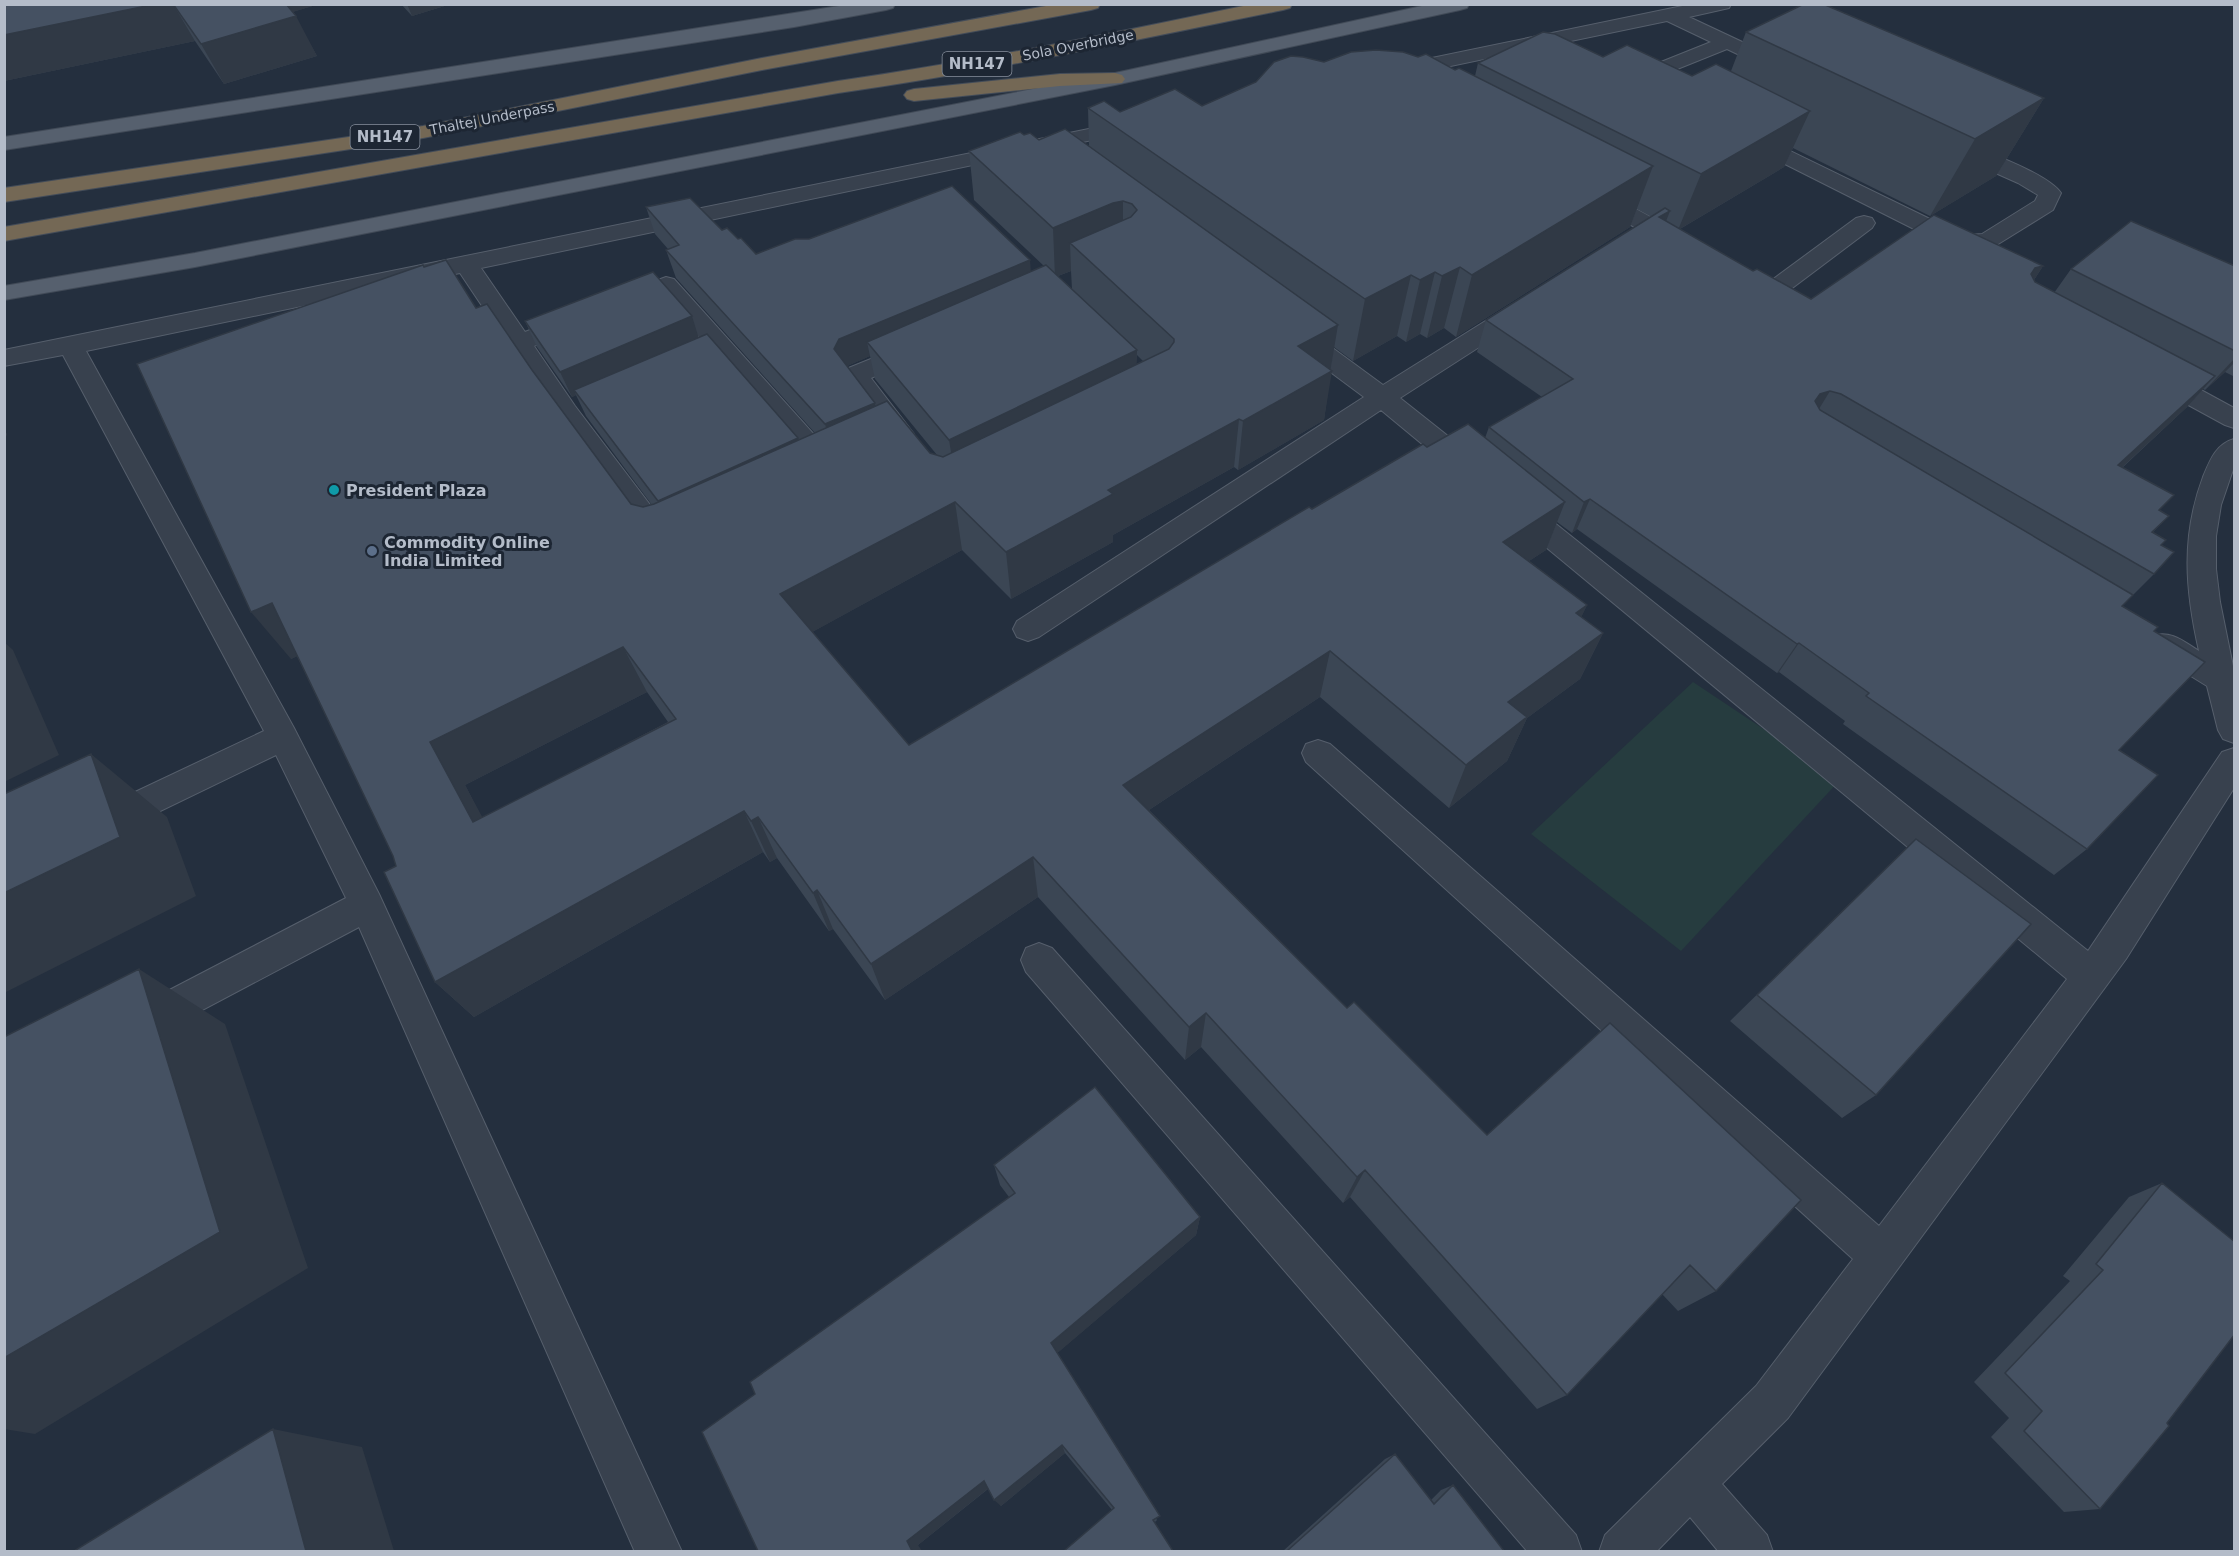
<svg xmlns="http://www.w3.org/2000/svg" width="2239" height="1556" viewBox="0 0 2239 1556" font-family="'DejaVu Sans',sans-serif">
<style>
.green{fill:#263c3f}
.lines{fill:none;stroke-linecap:round;stroke-linejoin:round}
.minor-casing{stroke:#565f6c;stroke-width:2}
.major-casing{stroke:#414a57;stroke-width:2}
.highway-casing{stroke:#434c59;stroke-width:2}
.minor{fill:#38414e;fill-rule:evenodd}
.major{fill:#56606e;fill-rule:evenodd}
.highway{fill:#746855;fill-rule:evenodd}
.wall{fill:#3b4654;fill-rule:evenodd}
.shaded-wall{fill:#303945}
.building{fill:#455162;stroke:#303945;stroke-width:1.5;fill-rule:evenodd}
.culture-dot{fill:#0f9aa8;stroke:#1d2633;stroke-width:2}
.service-dot{fill:#5c6f8a;stroke:#1d2633;stroke-width:2}
.labels{text-anchor:middle;dominant-baseline:central;stroke-width:6;stroke-linejoin:round;paint-order:stroke}
.far-street-label{font-size:14px;fill:#b4bcc9;stroke:#1d2633}
.shield{fill:#1d2633;stroke:#878f9c;stroke-width:1.5}
.shield-label{font-size:15px;font-weight:bold;fill:#b4bcc9}
.poi-label{font-size:16px;font-weight:bold;fill:#b4bcc9;stroke:#1d2633;text-anchor:start}
</style>
<rect width="100%" height="100%" fill="#242f3e"/>
<path class="green" d="M 1693,682 L 1840,780 L 1681,951 L 1531,834 Z"/>
<g class="lines">
<g class="minor-casing">
<path id="minor" d="M 1692,4 L 1731,4 L 1729,8 L 1689,17 L 1787,63 L 1790,67 L 1787,71 L 1773,71 L 1727,49 L 1645,82 L 1631,82 L 1628,78 L 1631,74 L 1711,42 L 1667,21 L 1398,77 L 1391,75 L 1388,71 L 1391,67 L 1398,65 Z
M 1133,120 L 1140,122 L 1144,126 L 1140,130 L 481,268 L 525,332 L 565,316 L 574,313 L 583,316 L 586,321 L 583,326 L 534,346 L 575,406 L 673,535 L 677,542 L 673,549 L 663,552 L 653,549 L 557,418 L 460,273 L 86,351 L 294,728 L 379,894 L 682,1552 L 635,1552 L 359,927 L 159,1033 L 146,1039 L 133,1033 L 127,1021 L 133,1009 L 346,898 L 276,755 L 121,830 L 109,834 L 97,830 L 92,820 L 97,810 L 264,731 L 63,355 L 4,366 L 4,350 Z
M 1749,131 L 1932,220 L 1969,235 L 1982,234 L 2035,201 L 2038,195 L 2018,183 L 1953,154 L 1950,149 L 1953,144 L 1961,143 L 1969,144 C 1991,154 2048,174 2061,193 L 2053,210 L 1995,246 L 1966,249 L 1916,230 L 1741,142 L 1738,137 L 1741,132 Z
M 1595,189 L 1603,191 L 1689,238 L 1693,243 L 1689,248 L 1681,250 L 1673,248 L 1587,201 L 1584,196 L 1587,191 Z
M 1864,216 L 1872,218 L 1875,223 L 1872,228 L 1783,295 C 1768,299 1740,289 1731,276 L 1735,271 L 1743,269 L 1772,280 L 1856,218 Z
M 666,277 L 674,279 L 837,460 L 841,467 C 834,478 824,480 811,477 L 807,470 L 810,465 L 662,294 L 630,307 L 621,309 L 612,307 L 609,302 L 612,297 Z
M 1520,302 L 1529,305 L 1532,310 L 1529,315 L 1400,398 L 1482,463 L 1486,470 L 1482,477 L 1472,479 L 1462,477 L 1381,410 L 1039,637 L 1028,641 L 1017,637 L 1013,629 L 1017,621 L 1364,397 L 1286,339 L 1283,333 L 1286,327 L 1295,325 L 1304,327 L 1383,385 L 1511,305 Z
M 913,342 L 922,344 L 926,350 L 922,356 L 871,378 L 914,434 L 910,440 L 901,443 L 892,440 L 842,375 L 846,369 Z
M 2157,369 L 2166,371 L 2234,408 L 2234,428 L 2225,425 L 2148,383 L 2144,377 L 2148,371 Z
M 2234,439 L 2234,467 L 2221,505 L 2216,536 L 2216,569 L 2220,602 L 2234,671 L 2234,743 L 2223,739 L 2218,730 L 2207,686 L 2152,652 L 2148,644 L 2152,636 C 2171,630 2183,641 2199,651 C 2185,589 2181,536 2203,477 C 2210,460 2216,444 2234,439 Z
M 1516,497 L 1526,500 L 2088,951 L 2222,752 L 2234,748 L 2234,788 L 2126,959 L 1788,1418 L 1722,1484 L 1767,1535 L 1773,1552 L 1719,1552 L 1690,1517 L 1656,1552 L 1599,1552 L 1605,1535 L 1756,1386 L 1853,1259 L 1306,762 L 1302,753 L 1306,744 L 1318,740 L 1330,744 L 1879,1226 L 2067,979 L 1506,514 L 1502,507 L 1506,500 Z
M 1039,943 L 1052,948 L 1576,1535 L 1582,1552 L 1528,1552 L 1026,972 L 1021,960 L 1026,948 Z"/>
</g>
<g class="major-casing">
<path id="major" d="M 852,4 L 895,4 L 893,8 L 886,10 L 794,27 L 4,150 L 4,137 Z
M 1431,4 L 1469,4 L 1467,8 L 1460,10 L 1115,85 L 195,267 L 4,300 L 4,286 L 195,253 L 1115,73 Z"/>
</g>
<g class="highway-casing">
<path id="highway" d="M 1057,4 L 1100,4 L 1098,8 L 1091,10 L 762,70 L 423,138 L 4,202 L 4,188 L 423,126 L 762,58 Z
M 1253,4 L 1292,4 L 1290,8 L 1283,10 C 1135,40 987,72 838,93 L 4,241 L 4,227 L 838,81 C 977,61 1115,33 1253,4 Z
M 1115,73 L 1122,75 L 1125,79 L 1122,83 L 1060,86 L 914,101 L 907,99 L 904,95 L 907,91 L 914,89 L 1060,74 Z"/>
</g>
<use href="#minor" class="minor"/>
<use href="#major" class="major"/>
<use href="#highway" class="highway"/>
</g>
<path class="wall" d="M 4,4 L 319,4 L 292,12 L 317,56 L 224,84 L 195,41 L 4,81 Z
M 401,4 L 451,4 L 412,16 Z
M 1746,32 L 2044,98 L 1996,176 L 1930,216 L 1793,148 L 1784,167 L 1680,229 L 1753,271 L 1811,299 L 2043,266 L 2034,280 L 2035,282 L 2054,293 L 2071,269 L 2235,266 L 2235,377 L 2225,372 L 2205,390 L 2203,389 L 2187,407 L 2122,468 L 2160,510 L 2169,516 L 2153,532 L 2166,540 L 2161,545 L 2154,574 L 2122,606 L 2154,631 L 2119,750 L 2087,849 L 2054,875 L 1843,724 L 1845,721 L 1779,672 L 1777,673 L 1577,529 L 1572,533 L 1557,522 L 1546,550 L 1529,561 L 1587,605 L 1581,617 L 1603,633 L 1580,679 L 1527,718 L 1507,761 L 1449,808 L 1320,697 L 1149,810 L 1347,1008 L 1487,1135 L 1610,1023 L 1716,1291 L 1678,1311 L 1662,1294 L 1567,1395 L 1537,1409 L 1350,1197 L 1343,1203 L 1201,1047 L 1185,1060 L 1038,897 L 885,1000 L 833,929 L 829,931 L 777,858 L 770,862 L 763,852 L 474,1017 L 435,982 L 393,856 L 297,656 L 291,659 L 424,267 L 476,308 L 532,370 L 631,504 L 643,507 L 652,505 L 586,416 L 576,395 L 572,397 L 537,347 L 525,321 L 699,337 L 798,438 L 799,440 L 815,433 L 676,278 L 666,250 L 668,249 L 655,234 L 646,207 L 722,230 L 738,239 L 756,254 L 1031,272 L 1044,266 L 974,200 L 969,151 L 1024,135 L 1039,140 L 1089,147 L 1088,108 L 1120,112 L 1202,106 L 1324,62 L 1455,70 L 1475,76 L 1478,63 L 1603,57 L 1692,76 L 1731,71 ZM 1637,209 L 1652,217 L 1486,320 L 1477,352 L 1542,397 L 1489,427 L 1485,438 L 1427,447 L 1312,509 L 909,745 L 812,632 L 962,550 L 1011,599 L 1113,542 L 1113,535 L 1234,467 L 1238,470 L 1324,420 L 1334,347 L 1353,361 L 1397,336 L 1406,342 L 1420,334 L 1427,338 L 1444,328 L 1456,337 L 1630,227 ZM 1071,271 L 1072,289 L 1058,276 ZM 1137,355 L 1143,361 L 1136,364 ZM 870,356 L 875,379 L 937,455 L 930,453 L 876,406 L 875,403 L 847,366 ZM 647,692 L 668,722 L 482,818 L 465,785 Z
M 1916,839 L 1876,1095 L 1842,1118 L 1730,1021 Z
M 994,1165 L 1200,1217 L 1196,1235 L 1057,1353 L 1157,1520 L 1155,1522 L 1112,1510 L 1065,1453 L 1001,1506 L 988,1489 L 918,1545 L 755,1394 L 1009,1197 L 1000,1185 Z
M 2162,1183 L 2100,1509 L 2064,1512 L 1991,1437 L 2009,1418 L 1974,1382 L 2070,1281 L 2063,1276 L 2129,1197 Z
M 1395,1454 L 1431,1500 L 1441,1490 L 1453,1485 L 1504,1551 L 1283,1551 L 1385,1459 Z"/>
<path class="shaded-wall" d="M 156,4 L 173,4 L 195,41 L 4,81 L 4,35 Z
M 278,4 L 319,4 L 283,15 Z
M 407,4 L 451,4 L 412,16 Z
M 296,16 L 317,56 L 224,84 L 201,44 Z
M 2044,98 L 1996,176 L 1930,216 L 1975,139 Z
M 1810,111 L 1784,167 L 1678,230 L 1701,174 Z
M 1653,166 L 1630,227 L 1456,337 L 1472,275 Z
M 1123,201 L 1123,251 L 1070,243 L 1071,271 L 1055,277 L 1053,228 L 1113,203 Z
M 1670,211 L 1658,242 L 1659,217 Z
M 1030,260 L 1032,287 L 867,342 L 870,356 L 845,367 L 834,349 L 839,339 Z
M 2043,266 L 2022,298 L 2014,300 L 2035,268 Z
M 1460,267 L 1444,328 L 1427,338 L 1442,276 Z
M 1435,272 L 1420,334 L 1406,342 L 1420,280 Z
M 1411,275 L 1397,336 L 1353,361 L 1365,299 Z
M 692,316 L 700,342 L 574,390 L 576,395 L 572,397 L 560,372 Z
M 1338,325 L 1330,373 L 1332,371 L 1324,420 L 1238,470 L 1243,421 L 1298,346 Z
M 1137,350 L 1136,387 L 955,476 L 949,440 Z
M 2235,358 L 2235,362 L 2225,372 L 2205,390 Z
M 2215,376 L 2187,407 L 2091,496 L 2118,465 Z
M 1830,391 L 1811,422 L 1815,401 L 1820,394 Z
M 875,403 L 880,430 L 832,451 L 825,424 Z
M 1239,419 L 1234,467 L 1113,535 L 1113,542 L 1011,599 L 1006,552 L 1108,490 Z
M 4,430 L 7,434 L 4,443 Z
M 798,438 L 805,463 L 658,501 Z
M 1590,499 L 1577,529 L 1572,533 L 1584,502 Z
M 955,502 L 962,550 L 796,641 L 780,594 Z
M 1565,502 L 1546,550 L 1486,589 L 1503,542 Z
M 272,603 L 311,650 L 291,659 L 251,612 Z
M 1587,605 L 1565,651 L 1576,613 Z
M 1603,633 L 1580,679 L 1527,718 L 1507,761 L 1449,808 L 1466,765 L 1508,702 Z
M 4,642 L 13,650 L 59,755 L 4,782 Z
M 1799,643 L 1779,672 L 1777,673 L 1797,644 Z
M 623,647 L 647,692 L 465,785 L 507,863 L 473,822 L 430,742 Z
M 1330,651 L 1320,697 L 1123,827 L 1123,785 Z
M 91,754 L 167,817 L 196,896 L 4,993 L 4,893 Z
M 744,811 L 763,852 L 474,1017 L 435,982 Z
M 758,817 L 777,858 L 770,862 L 751,821 Z
M 1033,857 L 1038,897 L 885,1000 L 871,964 Z
M 817,890 L 833,929 L 829,931 L 813,893 Z
M 139,969 L 225,1024 L 308,1268 L 35,1434 L 4,1429 L 4,1358 Z
M 1206,1013 L 1201,1047 L 1185,1060 L 1189,1027 Z
M 1365,1170 L 1350,1197 L 1343,1203 L 1357,1177 Z
M 1200,1217 L 1196,1235 L 1054,1356 L 1051,1343 Z
M 273,1429 L 362,1447 L 394,1551 L 306,1551 Z
M 1062,1445 L 1065,1453 L 1001,1506 L 994,1500 Z
M 984,1481 L 990,1487 L 918,1545 L 922,1551 L 912,1551 L 907,1541 Z"/>
<path class="building" d="M 4,4 L 156,4 L 4,35 Z
M 173,4 L 286,4 L 296,16 L 201,44 Z
M 1804,4 L 1823,4 L 2044,98 L 1975,139 L 1746,32 Z
M 1543,32 L 1555,34 L 1603,57 L 1627,45 L 1692,76 L 1716,64 L 1810,111 L 1701,174 L 1478,63 Z
M 1376,50 L 1403,52 L 1418,57 L 1426,54 L 1455,70 L 1459,68 L 1653,166 L 1472,275 L 1460,267 L 1442,276 L 1435,272 L 1420,280 L 1411,275 L 1365,299 L 1088,108 L 1104,101 L 1120,112 L 1175,89 L 1202,106 L 1256,82 L 1274,62 L 1291,56 L 1303,57 L 1324,62 L 1351,52 Z
M 1065,129 L 1338,325 L 1298,346 L 1332,371 L 1243,421 L 1239,419 L 1108,490 L 1113,494 L 1006,552 L 955,502 L 780,594 L 909,745 L 1309,507 L 1312,509 L 1423,444 L 1427,447 L 1468,424 L 1565,502 L 1503,542 L 1587,605 L 1576,613 L 1603,633 L 1508,702 L 1527,717 L 1466,765 L 1330,651 L 1123,785 L 1347,1008 L 1354,1002 L 1487,1135 L 1610,1023 L 1801,1200 L 1716,1291 L 1690,1265 L 1567,1395 L 1365,1170 L 1357,1177 L 1206,1013 L 1189,1027 L 1033,857 L 871,964 L 817,890 L 813,893 L 758,817 L 751,821 L 744,811 L 435,982 L 384,872 L 396,866 L 393,856 L 272,603 L 251,612 L 137,364 L 423,265 L 424,267 L 446,260 L 476,308 L 487,304 L 532,370 L 631,504 L 643,507 L 654,504 L 887,401 L 930,453 L 943,457 L 1169,349 L 1174,342 L 1174,339 L 1070,243 L 1131,217 L 1137,210 L 1132,204 L 1123,201 L 1113,203 L 1053,228 L 969,151 L 1020,132 L 1024,135 L 1030,133 L 1039,140 ZM 623,647 L 676,719 L 473,822 L 430,742 Z
M 952,186 L 1030,260 L 839,339 L 834,349 L 875,403 L 825,424 L 666,250 L 679,245 L 646,207 L 690,198 L 722,230 L 727,228 L 738,239 L 741,238 L 756,254 L 795,239 L 809,239 Z
M 1665,208 L 1670,211 L 1659,217 L 1753,271 L 1757,269 L 1811,299 L 1934,215 L 2043,266 L 2035,268 L 2031,274 L 2035,282 L 2215,376 L 2118,465 L 2174,495 L 2159,510 L 2169,516 L 2152,532 L 2166,540 L 2161,545 L 2174,552 L 2154,574 L 1841,394 L 1830,391 L 1820,394 L 1815,401 L 1820,410 L 2133,595 L 2122,606 L 2158,627 L 2154,631 L 2205,662 L 2119,750 L 2158,775 L 2087,849 L 1866,696 L 1869,693 L 1799,643 L 1797,644 L 1590,499 L 1584,502 L 1489,427 L 1573,379 L 1486,320 Z
M 2131,221 L 2235,266 L 2235,351 L 2071,269 Z
M 1046,265 L 1137,350 L 949,440 L 867,342 Z
M 653,272 L 692,316 L 560,372 L 525,321 Z
M 707,334 L 798,438 L 658,501 L 574,390 Z
M 91,754 L 120,837 L 4,893 L 4,794 Z
M 1916,839 L 2031,924 L 1876,1095 L 1757,995 Z
M 139,969 L 220,1232 L 4,1358 L 4,1037 Z
M 1095,1087 L 1200,1217 L 1051,1343 L 1160,1516 L 1153,1520 L 1173,1551 L 1064,1551 L 1114,1508 L 1062,1445 L 994,1500 L 984,1481 L 907,1541 L 912,1551 L 758,1551 L 702,1432 L 755,1394 L 750,1382 L 1015,1193 L 994,1165 Z
M 2162,1183 L 2235,1242 L 2235,1334 L 2167,1423 L 2169,1426 L 2100,1509 L 2024,1431 L 2042,1411 L 2005,1373 L 2103,1270 L 2096,1264 Z
M 273,1429 L 306,1551 L 74,1551 Z
M 1395,1454 L 1434,1504 L 1453,1485 L 1504,1551 L 1287,1551 Z"/>
<circle class="culture-dot" cx="334" cy="490" r="6"/>
<circle class="service-dot" cx="372" cy="551" r="6"/>
<g class="labels">
<g class="far-street-label">
<text transform="translate(1078 45) rotate(-11)">Sola Overbridge</text>
<text transform="translate(492 118) rotate(-11)">Thaltej Underpass</text>
</g>
<g class="shield">
<rect x="942.5" y="52" width="69" height="24" rx="4.5"/>
<rect x="350.5" y="125" width="69" height="24" rx="4.5"/>
</g>
<g class="shield-label">
<text x="977" y="64">NH147</text>
<text x="385" y="137">NH147</text>
</g>
<g class="poi-label">
<text x="346" y="490">President Plaza</text>
<text x="384" y="542">Commodity Online<tspan x="384" dy="18">India Limited</tspan></text>
</g>
</g>
<rect width="2239" height="1556" fill="none" stroke="#b4bcc9" stroke-width="12"/>
</svg>
